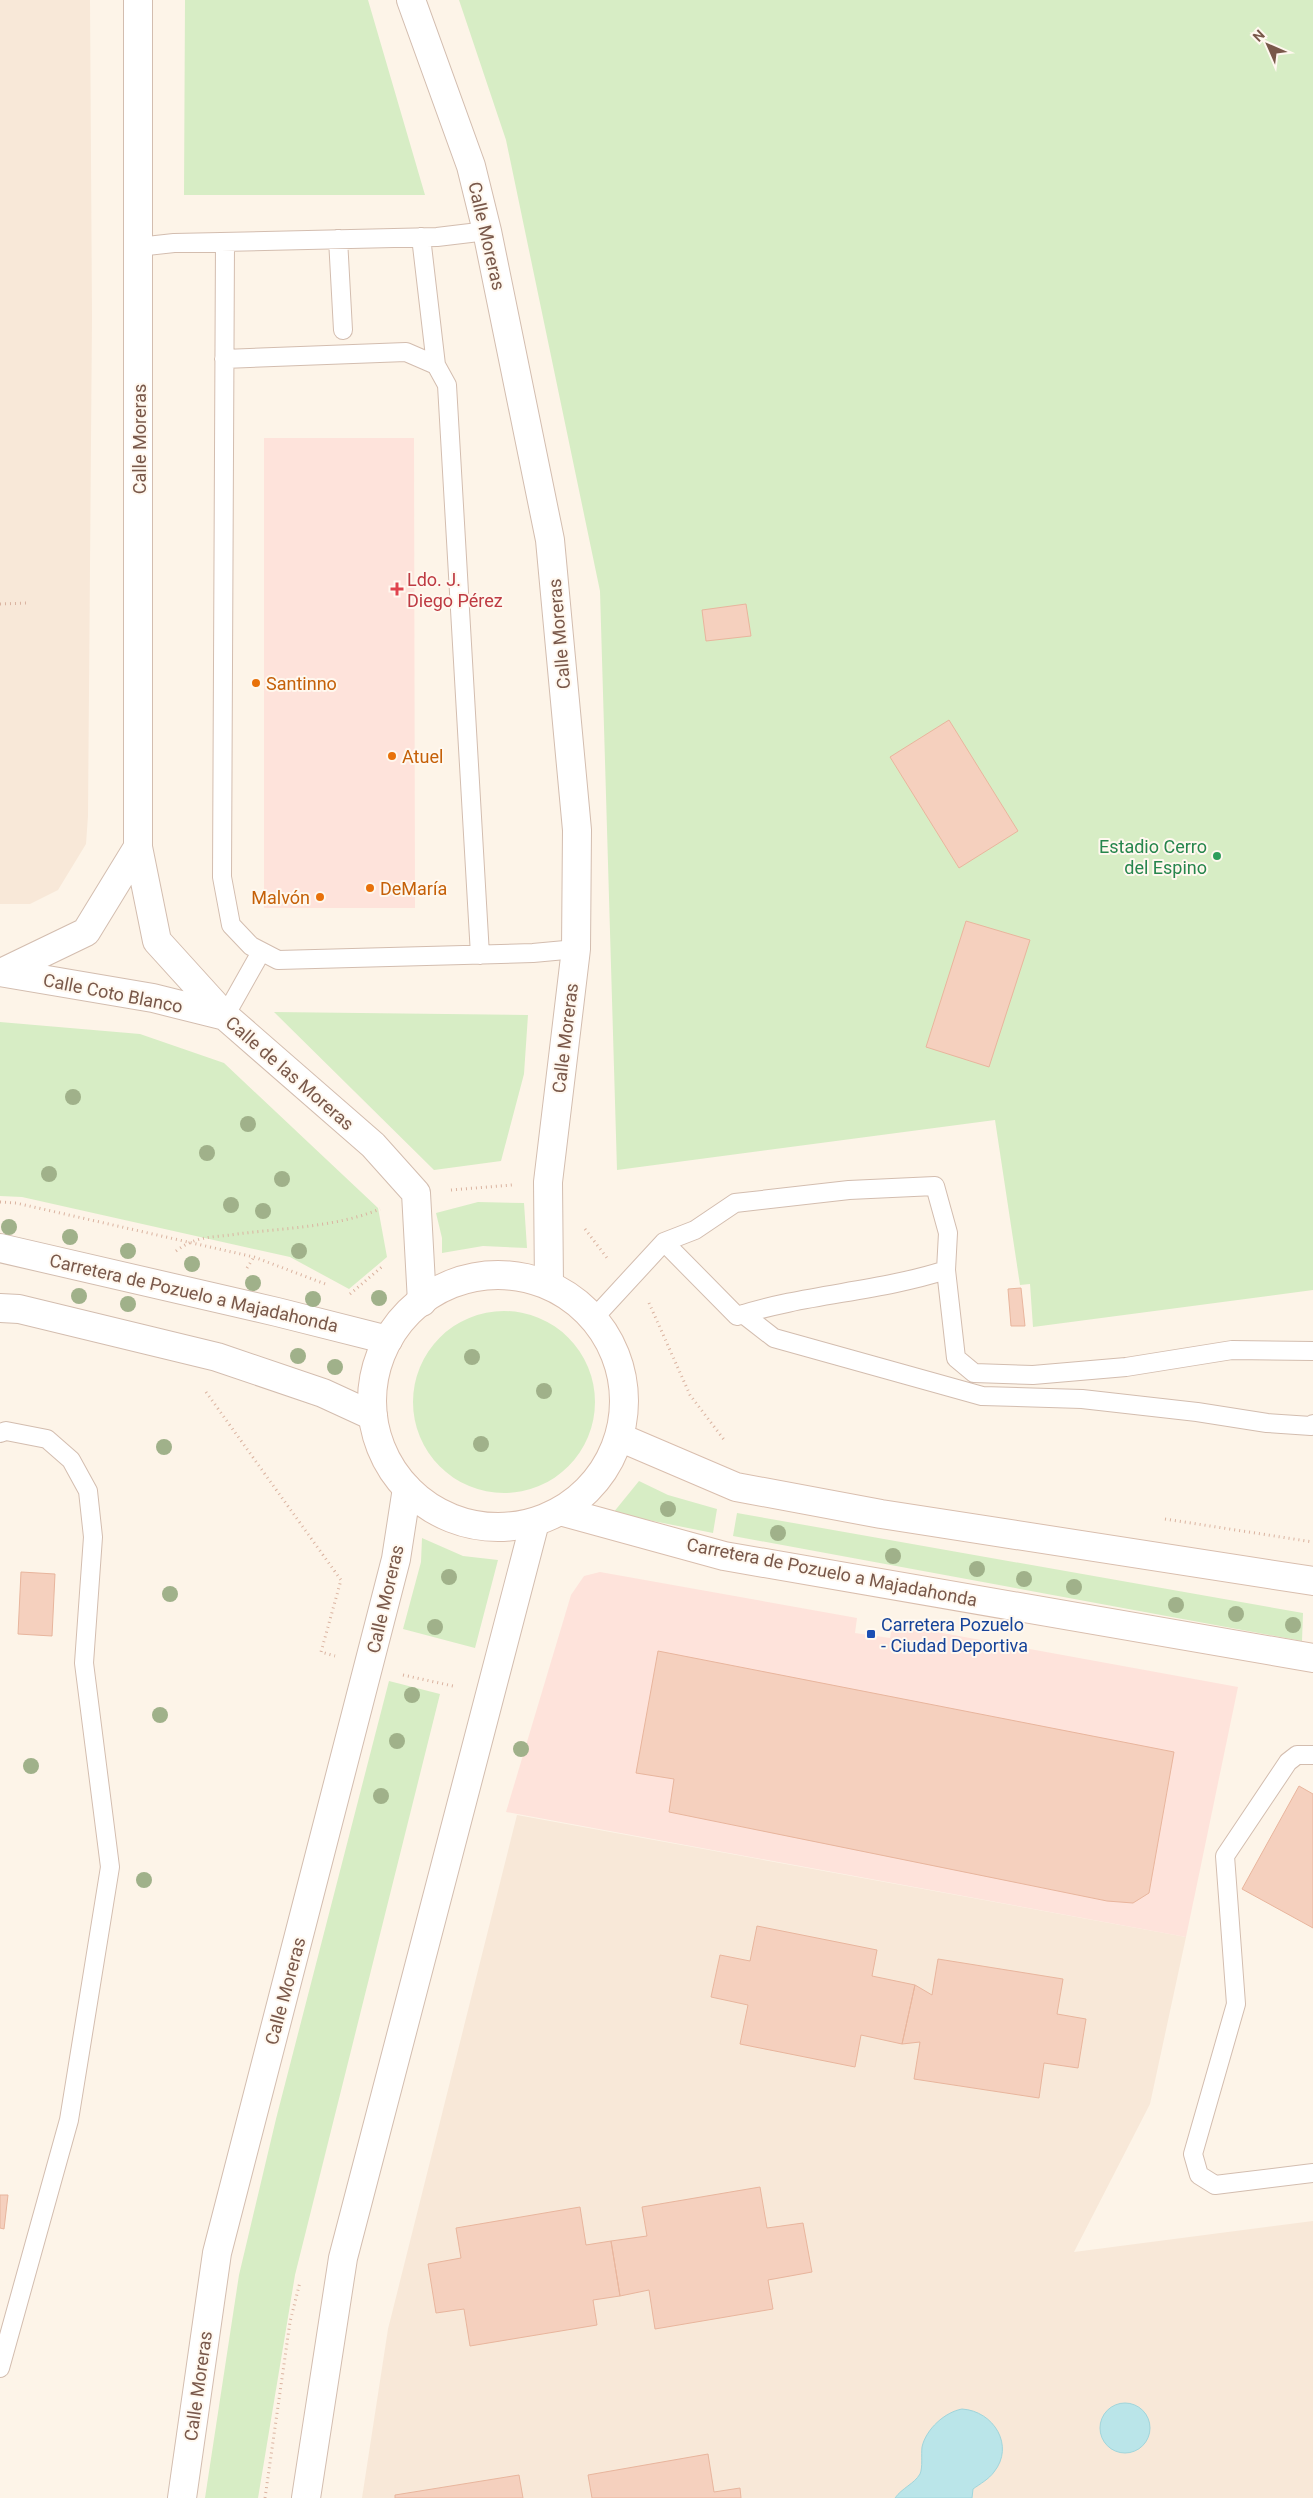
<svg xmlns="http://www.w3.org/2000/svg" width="1313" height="2498" viewBox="0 0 1313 2498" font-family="Roboto,sans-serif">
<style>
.residential{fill:#f8e8d8}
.commercial{fill:#fee3db}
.green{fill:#d7edc5}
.water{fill:#bae5e9;stroke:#a0d5db}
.building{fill:#f5d0be;stroke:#e8b59d}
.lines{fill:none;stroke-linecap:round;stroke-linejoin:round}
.lane-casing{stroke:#d3bdaf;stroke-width:20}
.street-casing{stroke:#d3bdaf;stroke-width:30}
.secondary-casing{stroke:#d9beae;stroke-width:30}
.path{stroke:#dab3a0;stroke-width:3;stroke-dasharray:1 4;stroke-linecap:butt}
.lane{stroke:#fff;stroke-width:18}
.street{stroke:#fff;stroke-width:28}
.secondary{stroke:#fff;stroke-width:28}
.tree{fill:#a0b18a}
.health-dot{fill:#e0444e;stroke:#fff8ef;stroke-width:2}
.food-dot{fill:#e8710a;stroke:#fff8ef;stroke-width:2}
.leisure-dot{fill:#2e9e5b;stroke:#fff8ef;stroke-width:2}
.transit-dot{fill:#1a4fb4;stroke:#fff8ef;stroke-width:2}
.labels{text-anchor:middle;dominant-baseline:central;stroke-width:4;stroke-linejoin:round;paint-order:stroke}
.street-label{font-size:18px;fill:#79584a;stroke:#fff8ef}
.health-label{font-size:18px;fill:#be3a42;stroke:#fff8ef;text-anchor:start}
.food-label{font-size:18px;fill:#c56008;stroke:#fff8ef;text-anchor:start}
.leisure-label{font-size:18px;fill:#27864d;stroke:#fff8ef;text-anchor:end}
.transit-label{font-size:18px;fill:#164399;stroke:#fff8ef;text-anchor:start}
</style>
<rect width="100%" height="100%" fill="#fdf4e8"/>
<path class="residential" d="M 0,0 L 90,0 L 92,317 L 88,816 L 86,844 L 58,890 L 30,904 L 0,904 Z
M 517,1815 L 1186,1937 L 1150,2104 L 1074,2252 L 1313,2221 L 1313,2498 L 362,2498 L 388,2329 Z"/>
<path class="commercial" d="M 264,438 L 414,438 L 415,908 L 264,908 Z
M 600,1572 L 857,1618 L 855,1633 L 890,1638 L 893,1624 L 1238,1687 L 1186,1937 L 506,1812 L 571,1595 L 584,1576 Z"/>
<path class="green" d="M 185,0 L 368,0 L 425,195 L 184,195 Z
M 459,0 L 1313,0 L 1313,1290 L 1033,1327 L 1030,1284 L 1020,1285 L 995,1120 L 617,1170 L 600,591 L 506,140 Z
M 274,1012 L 528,1015 L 524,1074 L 501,1161 L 434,1170 Z
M 0,1022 L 140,1034 L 224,1063 L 378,1208 L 387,1257 L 349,1289 L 290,1257 L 22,1197 L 0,1196 Z
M 478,1202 L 524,1203 L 527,1248 L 483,1246 L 442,1253 L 442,1238 L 436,1213 Z
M413 1402a91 91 0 1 1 182 0a91 91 0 1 1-182 0Z
M 639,1481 L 668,1495 L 717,1509 L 713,1533 L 613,1513 Z
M 737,1513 L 1303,1613 L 1302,1641 L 733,1536 Z
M 422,1538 L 463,1556 L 498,1560 L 475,1648 L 403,1629 L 421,1562 Z
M 389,1681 L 440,1694 L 295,2275 L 258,2498 L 205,2498 L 239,2275 L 276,2119 Z"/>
<path class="water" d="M1100 2428a25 25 0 1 1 50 0a25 25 0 1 1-50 0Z
M 962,2409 C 994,2411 1015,2446 994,2472 C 989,2479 980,2484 973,2489 L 972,2498 L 895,2498 C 902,2488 914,2484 920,2474 C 923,2467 921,2455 922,2447 C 926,2429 945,2412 962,2409 Z"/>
<path class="building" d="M 746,604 L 751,636 L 706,641 L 702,610 Z
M 949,720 L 1018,831 L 959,868 L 890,757 Z
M 966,921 L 1030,940 L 989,1067 L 926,1047 Z
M 1021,1288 L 1025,1326 L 1011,1326 L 1008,1289 Z
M 21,1572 L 55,1574 L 52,1636 L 18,1634 Z
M 658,1651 L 1174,1752 L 1149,1893 L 1133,1903 L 1107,1901 L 669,1812 L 674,1779 L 636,1773 Z
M 1299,1786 L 1313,1794 L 1313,1928 L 1242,1889 Z
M 757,1926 L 877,1950 L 872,1976 L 915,1985 L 902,2044 L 861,2035 L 855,2067 L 740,2044 L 748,2005 L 711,1997 L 720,1955 L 750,1961 Z
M 938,1959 L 1063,1979 L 1057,2014 L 1086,2019 L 1078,2068 L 1044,2063 L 1039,2098 L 914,2079 L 920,2042 L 902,2044 L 915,1985 L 932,1995 Z
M 760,2187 L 767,2228 L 803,2223 L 812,2272 L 768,2280 L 773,2309 L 655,2329 L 649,2290 L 620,2296 L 611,2241 L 647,2236 L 642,2207 Z
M 0,2195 L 8,2195 L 4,2229 L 0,2228 Z
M 580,2207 L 586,2245 L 611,2241 L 620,2296 L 593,2300 L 597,2325 L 470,2346 L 464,2309 L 436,2313 L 428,2264 L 461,2258 L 456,2228 Z
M 708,2454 L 714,2492 L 740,2488 L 741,2498 L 592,2498 L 588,2475 Z
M 519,2475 L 523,2498 L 395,2498 L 395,2495 Z"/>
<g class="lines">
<g class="lane-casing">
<path id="lane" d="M 421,237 L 436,365
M 338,239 L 343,330
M 225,242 L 222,877 L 231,925 L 251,946 L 278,960 L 533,953 L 576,949
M 138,247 L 174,243 L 437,237 L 487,231
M 224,359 L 406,352 L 436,365 L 447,385 L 480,955
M 225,1016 L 261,952
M 946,1270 L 956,1358 L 974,1373 L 1033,1375 L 1126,1367 L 1232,1350 L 1313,1351
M 743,1314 L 774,1338 L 982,1396 L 1082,1399 L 1197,1412 L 1267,1423 L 1311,1426 L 1313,1424
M 594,1318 L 664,1242 L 695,1230 L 735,1203 L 849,1190 L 935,1186 L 948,1233 L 946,1270 C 878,1292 805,1294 737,1316 L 664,1242
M 0,1433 L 6,1431 L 47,1439 L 71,1460 L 88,1491 L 93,1537 L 84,1663 L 110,1867 L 69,2120 L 0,2368
M 1313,1755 L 1297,1755 L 1288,1762 L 1225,1856 L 1236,2004 L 1193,2154 L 1199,2175 L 1215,2185 L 1313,2173"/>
</g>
<g class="street-casing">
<path id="street" d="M 138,0 L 138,847 L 157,941 L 225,1016 L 373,1145 L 416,1193 L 422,1302
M 411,0 L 471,166 L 487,231 L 550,540 L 577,830 L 576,949 L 548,1182 L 549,1285
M 0,972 L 153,998 L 225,1016
M 3,972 L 86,932 L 138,847
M 0,1248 L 277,1312 L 388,1340
M 0,1308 L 19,1309 L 217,1357 L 323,1393 L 373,1416
M 182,2498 L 217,2253 L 396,1559 L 407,1488
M 306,2498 L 343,2258 L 535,1522"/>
</g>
<g class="secondary-casing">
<path id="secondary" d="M372 1401a126 126 0 1 1 252 0a126 126 0 1 1-252 0Z
M 619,1437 L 736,1487 L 881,1514 L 1313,1581
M 560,1511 L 724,1556 L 1313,1658"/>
</g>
<path class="path" d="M 0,604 L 28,603
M 451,1190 L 512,1185
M 0,1202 L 16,1203 L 254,1257 L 328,1285
M 585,1229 L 607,1258
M 176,1251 C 197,1235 212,1238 237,1234 C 284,1228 337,1227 380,1209
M 247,1268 L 254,1257
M 350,1294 L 384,1265
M 649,1303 L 690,1395 L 725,1441
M 206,1392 L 341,1580 L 321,1652 L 335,1656
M 1165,1519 L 1313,1542
M 403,1675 L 453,1686 L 452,1689
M 265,2498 L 290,2322 L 300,2282"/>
<use href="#lane" class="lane"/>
<use href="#street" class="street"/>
<use href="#secondary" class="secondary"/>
</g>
<g class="tree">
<circle cx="73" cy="1097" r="8"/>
<circle cx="248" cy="1124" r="8"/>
<circle cx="207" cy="1153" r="8"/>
<circle cx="49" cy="1174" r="8"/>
<circle cx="282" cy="1179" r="8"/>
<circle cx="231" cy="1205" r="8"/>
<circle cx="263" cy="1211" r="8"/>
<circle cx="9" cy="1227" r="8"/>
<circle cx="70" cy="1237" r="8"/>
<circle cx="128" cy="1251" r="8"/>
<circle cx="299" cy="1251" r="8"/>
<circle cx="192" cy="1264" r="8"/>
<circle cx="253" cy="1283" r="8"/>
<circle cx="79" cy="1296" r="8"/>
<circle cx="379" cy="1298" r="8"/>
<circle cx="313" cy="1299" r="8"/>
<circle cx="128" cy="1304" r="8"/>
<circle cx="298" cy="1356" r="8"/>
<circle cx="472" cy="1357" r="8"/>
<circle cx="335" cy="1367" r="8"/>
<circle cx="544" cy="1391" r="8"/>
<circle cx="481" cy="1444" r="8"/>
<circle cx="164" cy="1447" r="8"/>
<circle cx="668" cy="1509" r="8"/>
<circle cx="778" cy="1533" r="8"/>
<circle cx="893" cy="1556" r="8"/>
<circle cx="977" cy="1569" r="8"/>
<circle cx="449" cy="1577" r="8"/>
<circle cx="1024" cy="1579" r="8"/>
<circle cx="1074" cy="1587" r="8"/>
<circle cx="170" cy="1594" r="8"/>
<circle cx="1176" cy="1605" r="8"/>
<circle cx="1236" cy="1614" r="8"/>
<circle cx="1293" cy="1625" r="8"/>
<circle cx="435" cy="1627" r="8"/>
<circle cx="412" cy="1695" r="8"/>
<circle cx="160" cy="1715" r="8"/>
<circle cx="397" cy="1741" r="8"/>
<circle cx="521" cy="1749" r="8"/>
<circle cx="31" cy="1766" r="8"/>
<circle cx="381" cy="1796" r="8"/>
<circle cx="144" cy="1880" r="8"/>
</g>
<path class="health-dot" d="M394.5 581.5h5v5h5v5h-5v5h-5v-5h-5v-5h5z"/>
<g class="food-dot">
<circle cx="256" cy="683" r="5"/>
<circle cx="392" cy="756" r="5"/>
<circle cx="370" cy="888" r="5"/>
<circle cx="320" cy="897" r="5"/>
</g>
<circle class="leisure-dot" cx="1217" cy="856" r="5"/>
<rect class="transit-dot" x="866" y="1629" width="10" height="10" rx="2.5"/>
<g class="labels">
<g class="street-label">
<text transform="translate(487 236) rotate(77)">Calle Moreras</text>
<text transform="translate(139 439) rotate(-90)">Calle Moreras</text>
<text transform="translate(559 634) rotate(-95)">Calle Moreras</text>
<text transform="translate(113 993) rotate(11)">Calle Coto Blanco</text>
<text transform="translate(565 1038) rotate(-83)">Calle Moreras</text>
<text transform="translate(290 1073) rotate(41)">Calle de las Moreras</text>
<text transform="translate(194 1293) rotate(13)">Carretera de Pozuelo a Majadahonda</text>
<text transform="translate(832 1572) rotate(11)">Carretera de Pozuelo a Majadahonda</text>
<text transform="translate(385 1599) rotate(-77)">Calle Moreras</text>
<text transform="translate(285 1991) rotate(-75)">Calle Moreras</text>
<text transform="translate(198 2386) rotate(-82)">Calle Moreras</text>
</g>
<g class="health-label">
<text x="407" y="579">Ldo. J.<tspan x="407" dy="21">Diego Pérez</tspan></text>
</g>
<g class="food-label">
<text x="266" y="683">Santinno</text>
<text x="402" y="756">Atuel</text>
<text x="380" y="888">DeMaría</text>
<text x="310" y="897" text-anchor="end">Malvón</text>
</g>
<g class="leisure-label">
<text x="1207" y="846">Estadio Cerro<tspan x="1207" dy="21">del Espino</tspan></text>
</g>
<g class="transit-label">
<text x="881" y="1624">Carretera Pozuelo<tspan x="881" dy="21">- Ciudad Deportiva</tspan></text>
</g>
</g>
<g transform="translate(1268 45) rotate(315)" stroke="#fff8ef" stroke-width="4" paint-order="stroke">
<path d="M0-4L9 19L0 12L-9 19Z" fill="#79584a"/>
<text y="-8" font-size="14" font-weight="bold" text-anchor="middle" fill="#79584a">N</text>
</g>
</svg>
